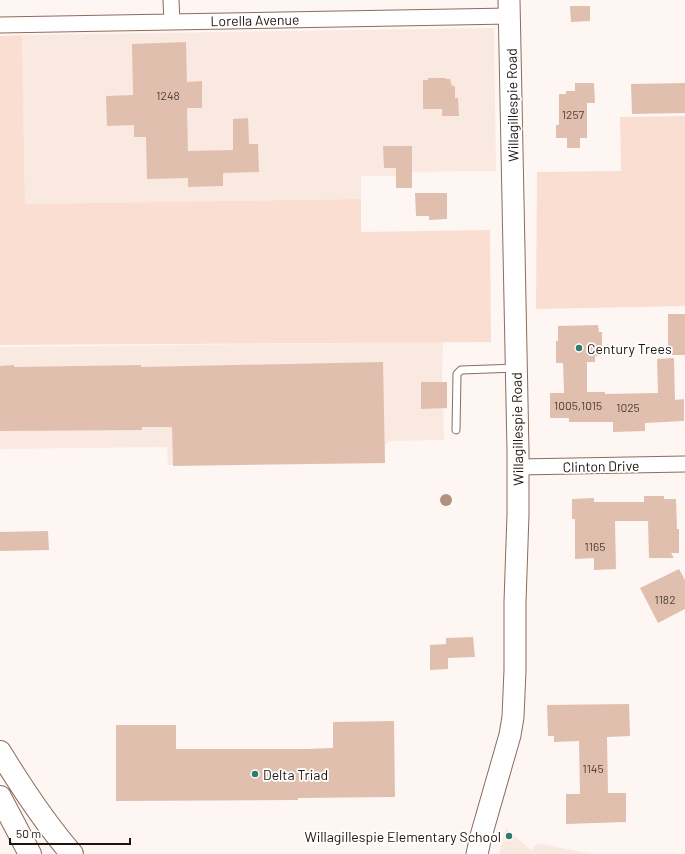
<svg xmlns="http://www.w3.org/2000/svg" width="685" height="854" viewBox="0 0 685 854" font-family="Barlow,sans-serif">
<style>
.built{fill:#fae9e0}
.green{fill:#faded1}
.building{fill:#e1bfae}
.lines{fill:none;stroke-linecap:round;stroke-linejoin:round}
.service-casing{stroke:#8b6d5e;stroke-width:9}
.minor-casing{stroke:#8b6d5e;stroke-width:17}
.secondary-casing{stroke:#8b6d5e;stroke-width:23}
.motorway-casing{stroke:#8b6d5e;stroke-width:24}
.service{stroke:#fff;stroke-width:7}
.minor{stroke:#fff;stroke-width:15}
.secondary{stroke:#fff;stroke-width:21}
.motorway{stroke:#fff;stroke-width:22}
.tree{fill:#b2907e}
.poi-dot{fill:#347a6f;stroke:#fff;stroke-width:1.5}
.labels{text-anchor:middle;dominant-baseline:central;stroke-width:3.5;stroke-linejoin:round;paint-order:stroke}
.number-label{font-size:12px;fill:#503f36}
.street-label{font-size:14px;fill:#20140e;stroke:#fff}
.poi-label{font-size:14px;fill:#20140e;stroke:#fff;text-anchor:start}
</style>
<rect width="100%" height="100%" fill="#fef6f3"/>
<path class="built" d="M 494,28 L 496,171 L 411,172 L 411,176 L 361,176 L 361,199 L 25,204 L 22,35 Z
M 443,342 L 442,382 L 447,382 L 447,408 L 443,409 L 444,440 L 389,441 L 385,446 L 385,463 L 168,465 L 167,447 L 0,449 L 0,347 Z
M 506,828 L 531,850 L 537,843 L 592,854 L 499,854 Z"/>
<path class="green" d="M 22,35 L 25,204 L 361,199 L 361,232 L 490,230 L 491,342 L 0,345 L 0,36 Z
M 685,116 L 685,306 L 536,309 L 537,172 L 621,171 L 620,117 Z"/>
<path class="building" d="M 570,6 L 590,6 L 590,21 L 571,22 Z
M 186,42 L 187,82 L 202,81 L 202,108 L 187,108 L 188,151 L 233,150 L 233,119 L 248,118 L 249,144 L 258,144 L 259,172 L 223,173 L 223,186 L 188,187 L 188,178 L 147,179 L 146,137 L 134,137 L 134,125 L 107,126 L 106,96 L 133,95 L 132,44 Z
M 428,78 L 446,78 L 446,79 L 450,79 L 452,86 L 455,86 L 455,98 L 458,98 L 459,116 L 442,116 L 442,109 L 423,109 L 423,80 L 428,80 Z
M 575,83 L 594,83 L 595,103 L 587,103 L 587,138 L 580,138 L 580,148 L 567,148 L 567,138 L 556,138 L 556,125 L 559,125 L 559,94 L 566,94 L 566,91 L 575,91 Z
M 685,83 L 685,113 L 632,114 L 631,84 Z
M 383,146 L 412,146 L 412,188 L 396,188 L 396,168 L 384,168 Z
M 415,193 L 447,193 L 447,219 L 429,220 L 429,216 L 416,216 Z
M 668,314 L 685,314 L 685,355 L 668,355 Z
M 598,325 L 599,332 L 602,332 L 602,356 L 595,356 L 595,362 L 587,362 L 587,392 L 605,392 L 605,394 L 658,393 L 657,359 L 674,358 L 675,400 L 684,399 L 684,421 L 645,423 L 645,431 L 613,432 L 613,422 L 569,422 L 569,418 L 550,418 L 550,393 L 564,393 L 563,363 L 556,363 L 556,341 L 558,341 L 558,326 Z
M 383,362 L 385,463 L 173,466 L 172,427 L 142,427 L 142,430 L 0,431 L 0,366 L 14,365 L 14,367 L 141,365 L 141,367 Z
M 421,382 L 447,382 L 447,408 L 421,409 Z
M 644,496 L 664,496 L 664,499 L 676,499 L 677,529 L 679,529 L 679,553 L 671,553 L 674,558 L 649,558 L 648,521 L 615,521 L 616,569 L 594,570 L 594,558 L 575,559 L 575,519 L 572,519 L 572,499 L 594,498 L 594,502 L 644,502 Z
M 48,531 L 49,550 L 0,551 L 0,532 Z
M 679,569 L 685,580 L 685,609 L 658,623 L 640,588 Z
M 473,637 L 475,657 L 448,658 L 448,669 L 430,670 L 430,645 L 446,644 L 446,638 Z
M 629,704 L 630,736 L 607,737 L 608,793 L 626,793 L 626,822 L 566,824 L 566,794 L 580,794 L 579,741 L 554,742 L 554,736 L 548,736 L 547,705 Z
M 394,721 L 395,797 L 298,798 L 298,800 L 116,801 L 116,725 L 176,725 L 176,749 L 307,749 L 333,748 L 333,722 Z"/>
<g class="lines">
<g class="service-casing">
<path id="service" d="M 456,430 L 457,374 L 461,370 L 514,368"/>
</g>
<g class="minor-casing">
<path id="minor" d="M 171,0 L 172,22
M 0,25 L 510,16
M 518,467 L 685,464"/>
</g>
<g class="secondary-casing">
<path id="secondary" d="M 477,854 L 481,836 L 510,735 L 513,717 L 515,670 L 515,602 L 518,514 L 518,451 L 509,0"/>
</g>
<g class="motorway-casing">
<path id="motorway" d="M 0,752 C 22,788 44,822 72,854
M 0,797 L 30,854"/>
</g>
<use href="#service" class="service"/>
<use href="#minor" class="minor"/>
<use href="#secondary" class="secondary"/>
<use href="#motorway" class="motorway"/>
</g>
<circle class="tree" cx="446" cy="500" r="6"/>
<g class="poi-dot">
<circle cx="579" cy="348" r="4"/>
<circle cx="255" cy="774" r="4"/>
<circle cx="509" cy="836" r="4"/>
</g>
<g class="labels">
<g class="number-label">
<text x="168" y="95">1248</text>
<text x="573" y="114">1257</text>
<text x="578" y="405">1005,1015</text>
<text x="628" y="407">1025</text>
<text x="595" y="546">1165</text>
<text x="665" y="599">1182</text>
<text x="593" y="768">1145</text>
</g>
<g class="street-label">
<text transform="translate(255 20) rotate(-1)">Lorella Avenue</text>
<text transform="translate(512 105) rotate(-91)">Willagillespie Road</text>
<text transform="translate(517 429) rotate(-91)">Willagillespie Road</text>
<text transform="translate(601 466) rotate(-1)">Clinton Drive</text>
</g>
<g class="poi-label">
<text x="587" y="348">Century Trees</text>
<text x="263" y="774">Delta Triad</text>
<text x="501" y="836" text-anchor="end">Willagillespie Elementary School</text>
</g>
</g>
<path d="M10 838v6h120v-6" fill="none" stroke="#20140e" stroke-width="2"/>
<text x="16" y="838" font-size="12" fill="#20140e" stroke="#ffffff" stroke-width="3" paint-order="stroke">50 m</text>
</svg>
